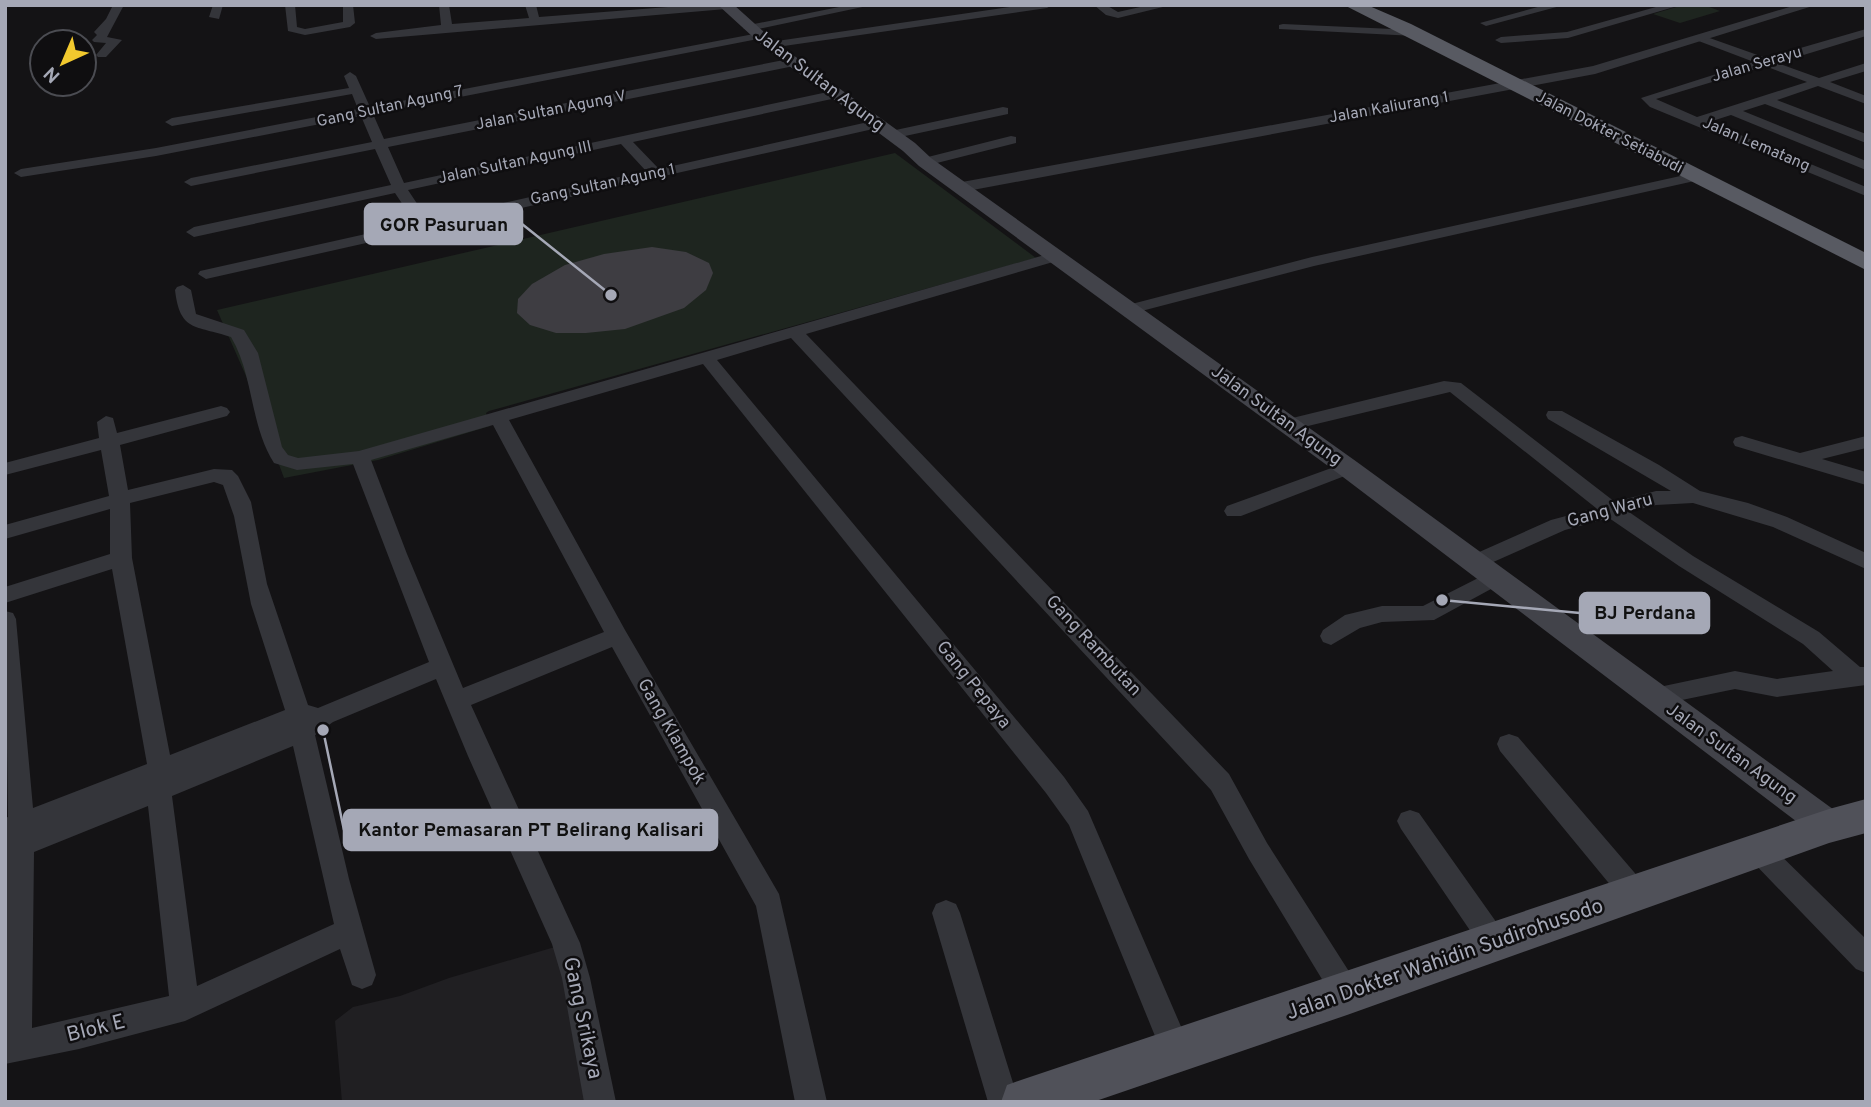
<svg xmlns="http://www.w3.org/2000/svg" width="1871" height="1107" viewBox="0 0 1871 1107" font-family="Overpass,sans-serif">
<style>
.built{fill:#201f22}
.green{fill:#1e251f}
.building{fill:#3e3d42}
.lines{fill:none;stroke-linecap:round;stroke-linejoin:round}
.minor{fill:#34353a;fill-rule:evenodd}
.tertiary{fill:#34353a;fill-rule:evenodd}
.secondary{fill:#42434a;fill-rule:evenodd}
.primary{fill:#505159;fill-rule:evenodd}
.trunk{fill:#585a62;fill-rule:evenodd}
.labels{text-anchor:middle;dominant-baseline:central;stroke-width:5;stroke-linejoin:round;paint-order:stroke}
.far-street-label{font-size:16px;fill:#a5a8b6;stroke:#0f0e10}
.street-label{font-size:18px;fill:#a5a8b6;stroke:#0f0e10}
.near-street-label{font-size:21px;fill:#a5a8b6;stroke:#0f0e10}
.leader{fill:none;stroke:#a5a8b6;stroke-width:2.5}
.callout-dot{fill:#a5a8b6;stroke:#0f0e10;stroke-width:2.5}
.callout{fill:#a5a8b6;stroke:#a5a8b6;stroke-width:2.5}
.callout-label{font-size:19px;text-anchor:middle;font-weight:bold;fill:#111}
</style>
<rect width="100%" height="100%" fill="#141315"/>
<path class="built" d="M 565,944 L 600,1102 L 342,1102 L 335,1021 L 353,1007 L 400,996 L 449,978 Z"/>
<path class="green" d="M 1683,5 L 1704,5 L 1720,11 L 1680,23 L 1653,14 Z
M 895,153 L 1036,258 L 489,411 L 486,413 L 490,426 L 378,460 L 284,478 L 246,376 L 217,310 Z"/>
<path class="building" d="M 652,247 L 686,252 L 709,263 L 713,273 L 706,290 L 684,308 L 625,329 L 586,333 L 556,333 L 530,325 L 517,313 L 518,299 L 532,284 L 565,265 L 604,254 Z"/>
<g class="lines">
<path class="minor" d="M 113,5 L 124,5 L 107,37 L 122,40 L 106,57 L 98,57 L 96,55 L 106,43 L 94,42 L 92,40 L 97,35 L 94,32 L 106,19 Z
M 213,5 L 223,5 L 219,19 L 209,17 Z
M 285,5 L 295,5 L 297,27 L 305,29 L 343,22 L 343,5 L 353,5 L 355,23 L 350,27 L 305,35 L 288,31 Z
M 439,5 L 449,5 L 452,24 L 529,18 L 525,5 L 536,5 L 539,17 L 694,5 L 731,6 L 726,9 L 376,39 L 370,36 L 376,33 L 441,25 Z
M 849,5 L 872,5 L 749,31 L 743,28 L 749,25 Z
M 1023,5 L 1052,5 L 1047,8 L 770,48 L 764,45 L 770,42 Z
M 1094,5 L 1106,5 L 1118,12 L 1149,5 L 1171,5 L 1118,18 L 1106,15 Z
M 1545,5 L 1564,5 L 1486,26 L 1480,23 Z
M 1663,5 L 1681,5 L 1568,38 L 1501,43 L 1495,40 L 1501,37 L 1567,32 Z
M 1283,24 L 1415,30 L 1421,33 L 1415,36 L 1279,29 L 1279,25 Z
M 1866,29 L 1866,36 L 1777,63 L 1819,78 L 1866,63 L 1866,71 L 1830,82 L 1866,96 L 1866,104 L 1818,86 L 1777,100 L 1866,134 L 1866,143 L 1765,104 L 1743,111 L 1866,161 L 1866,170 L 1731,115 L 1709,122 L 1866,187 L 1866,196 L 1650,107 L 1641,98 L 1754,62 L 1696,40 L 1696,36 L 1704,36 L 1766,58 ZM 1765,66 L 1807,82 L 1697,117 L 1656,99 Z
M 759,33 L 763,34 L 763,38 L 373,114 L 384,139 L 794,58 L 800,62 L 794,66 L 388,147 L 404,183 L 837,90 L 843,94 L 841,97 L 633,142 L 659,169 L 877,120 L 882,121 L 882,127 L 206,279 L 198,274 L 200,271 L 415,223 L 395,193 L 194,237 L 186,232 L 194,227 L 391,185 L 375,149 L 191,186 L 184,182 L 191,178 L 372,142 L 361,116 L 156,156 L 21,177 L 14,173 L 21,169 L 156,148 L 358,109 L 352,94 L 172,126 L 165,122 L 172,118 L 349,88 L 344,76 L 350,72 L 356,76 L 370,107 ZM 621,144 L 646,171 L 428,220 L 408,190 Z
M 1003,107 L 1008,108 L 1008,114 L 891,139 L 884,135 L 891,131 Z
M 1011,136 L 1016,137 L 1016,143 L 925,166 L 918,162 L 920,159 Z
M 1694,173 L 1701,177 L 1699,180 L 1314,266 L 1130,314 L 1122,309 L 1124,306 L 1312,257 Z
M 1055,252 L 1060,254 L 1063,257 L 1060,260 L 806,334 L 1229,774 L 1267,843 L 1357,984 L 1362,994 L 1357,1004 L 1347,1008 L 1337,1004 L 1249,859 L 1211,790 L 791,338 L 717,360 L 1064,777 L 1088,811 L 1192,1052 L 1188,1063 L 1177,1067 L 1166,1063 L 1069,825 L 1046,793 L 703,364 L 509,420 L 625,630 L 779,894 L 827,1102 L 795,1102 L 756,906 L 612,647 L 471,705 L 580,943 L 590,978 L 616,1102 L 584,1102 L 562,978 L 552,944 L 468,756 L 436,679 L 333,722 L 315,735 L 349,879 L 376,975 L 372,985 L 362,989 L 352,985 L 340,949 L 185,1021 L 79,1049 L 5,1064 L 5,818 L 8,817 L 5,611 L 13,613 L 16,619 L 33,808 L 147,764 L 112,569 L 5,603 L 5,587 L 110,554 L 110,509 L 5,539 L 5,525 L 109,496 L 101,450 L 5,475 L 5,463 L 99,438 L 97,422 L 106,416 L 113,418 L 117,433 L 221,406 L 227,408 L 230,412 L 227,416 L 120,445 L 128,490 L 214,469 L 232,470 L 238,476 L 251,502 L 267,584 L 308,705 L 318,708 L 429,662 L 353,464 L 297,470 L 274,463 C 250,426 254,376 231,337 C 195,325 180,332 175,290 L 177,287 L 183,285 L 191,290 L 196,314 L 244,330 L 258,353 L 282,447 L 288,455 L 298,458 L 359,451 ZM 493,425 L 604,632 L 463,688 L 407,554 L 371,460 ZM 214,482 L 223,485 L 234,516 L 251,604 L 285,710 L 170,755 L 132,558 L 130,503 ZM 293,746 L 334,924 L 197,986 L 172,796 ZM 148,806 L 169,996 L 32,1028 L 34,852 Z
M 1444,381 L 1461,383 L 1615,502 L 1656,491 L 1671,491 L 1548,419 L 1546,415 L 1548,411 L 1562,411 L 1659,465 L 1700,491 L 1748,503 L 1787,517 L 1866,553 L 1866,569 L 1773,527 L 1693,503 L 1656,505 L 1629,512 L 1693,556 L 1819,632 L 1860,667 L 1866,667 L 1866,685 L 1777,697 L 1735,689 L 1653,706 L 1645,704 L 1641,697 L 1645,690 L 1735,671 L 1777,679 L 1833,671 L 1803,644 L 1679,566 L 1609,518 L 1565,530 L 1482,567 L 1475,570 L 1468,567 L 1464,562 L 1468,557 L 1551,520 L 1596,508 L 1450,392 L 1287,431 L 1278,425 L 1280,421 Z
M 1742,436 L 1800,453 L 1866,436 L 1866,448 L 1822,459 L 1866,472 L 1866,485 L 1735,446 L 1733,442 L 1735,438 Z
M 1348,462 L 1355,464 L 1358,468 L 1355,472 L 1241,516 L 1227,516 L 1224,511 L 1227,506 Z
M 1494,570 L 1502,573 L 1505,578 L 1502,583 L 1434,620 L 1382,622 L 1360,628 L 1331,645 L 1323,642 L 1320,636 L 1323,630 L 1345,615 L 1382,606 L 1423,606 Z
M 1509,734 L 1518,737 L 1646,886 L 1650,895 L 1646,904 L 1636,908 L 1626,904 L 1500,751 L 1497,744 L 1500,737 Z
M 1410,810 L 1419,813 L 1504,933 L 1508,942 L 1504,951 L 1494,955 L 1484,951 L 1401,829 L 1397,821 L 1401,813 Z
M 1759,839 L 1768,843 L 1866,939 L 1866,973 L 1856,969 L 1750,859 L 1746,851 L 1750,843 Z
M 946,900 L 956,904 L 960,913 L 1019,1102 L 988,1102 L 932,913 L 936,904 Z"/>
<path class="tertiary" d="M 1796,5 L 1816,5 L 1595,74 L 962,192 L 954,187 L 962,182 L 1593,66 Z"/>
<path class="secondary" d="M 718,5 L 734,5 L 775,42 L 915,143 L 931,158 L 1357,462 L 1841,815 L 1846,826 L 1841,837 L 1829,841 L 1817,837 L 1339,474 L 919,166 L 903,151 L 765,48 Z"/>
<path class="primary" d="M 1866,799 L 1866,833 L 1829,843 L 1347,1015 L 1093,1102 L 1001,1102 L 1007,1085 L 1024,1079 L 1829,809 Z"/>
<path class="trunk" d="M 1344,5 L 1367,5 L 1411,24 L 1866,253 L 1866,270 Z"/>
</g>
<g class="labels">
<g class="far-street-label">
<text transform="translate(1757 65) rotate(-16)">Jalan Serayu</text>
<text transform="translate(390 107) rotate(-12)">Gang Sultan Agung 7</text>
<text transform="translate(1389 108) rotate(-10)">Jalan Kaliurang 1</text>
<text transform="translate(551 111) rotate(-11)">Jalan Sultan Agung V</text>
<text transform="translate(1609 133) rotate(27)">Jalan Dokter Setiabudi</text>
<text transform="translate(1756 145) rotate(23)">Jalan Lematang</text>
<text transform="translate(515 163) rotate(-12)">Jalan Sultan Agung III</text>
<text transform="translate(603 185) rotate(-12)">Gang Sultan Agung 1</text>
</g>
<g class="street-label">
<text transform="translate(819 81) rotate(37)">Jalan Sultan Agung</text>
<text transform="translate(1276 416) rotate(36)">Jalan Sultan Agung</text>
<text transform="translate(1610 511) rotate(-15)">Gang Waru</text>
<text transform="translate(1093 646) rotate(47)">Gang Rambutan</text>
<text transform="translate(973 685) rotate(51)">Gang Pepaya</text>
<text transform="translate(671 732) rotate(60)">Gang Klampok</text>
<text transform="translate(1731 754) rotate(36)">Jalan Sultan Agung</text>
</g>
<g class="near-street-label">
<text transform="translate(1445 960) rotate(-19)">Jalan Dokter Wahidin Sudirohusodo</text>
<text transform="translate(582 1018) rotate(78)">Gang Srikaya</text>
<text transform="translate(96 1029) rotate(-14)">Blok E</text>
</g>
</g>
<path class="leader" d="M611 295L522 224M1442 600L1580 613M323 730L344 830"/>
<g class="callout-dot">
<circle cx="611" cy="295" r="7"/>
<circle cx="1442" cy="600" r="7"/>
<circle cx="323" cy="730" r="7"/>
</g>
<g class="callout">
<rect x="365" y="204" width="157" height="40" rx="7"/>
<rect x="1580" y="593" width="129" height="40" rx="7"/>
<rect x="344" y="810" width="373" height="40" rx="7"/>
</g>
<g class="callout-label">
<text x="444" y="231">GOR Pasuruan</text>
<text x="1645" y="619">BJ Perdana</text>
<text x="531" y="836">Kantor Pemasaran PT Belirang Kalisari</text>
</g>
<rect width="1871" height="1107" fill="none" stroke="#a5a8b6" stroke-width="14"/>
<g transform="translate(63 63) rotate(224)"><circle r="33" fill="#0f0e10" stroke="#4b4c52" stroke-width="2"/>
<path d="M0-5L12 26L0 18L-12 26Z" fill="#f2c92e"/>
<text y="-10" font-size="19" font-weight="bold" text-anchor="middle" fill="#a5a8b6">N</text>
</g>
</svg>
